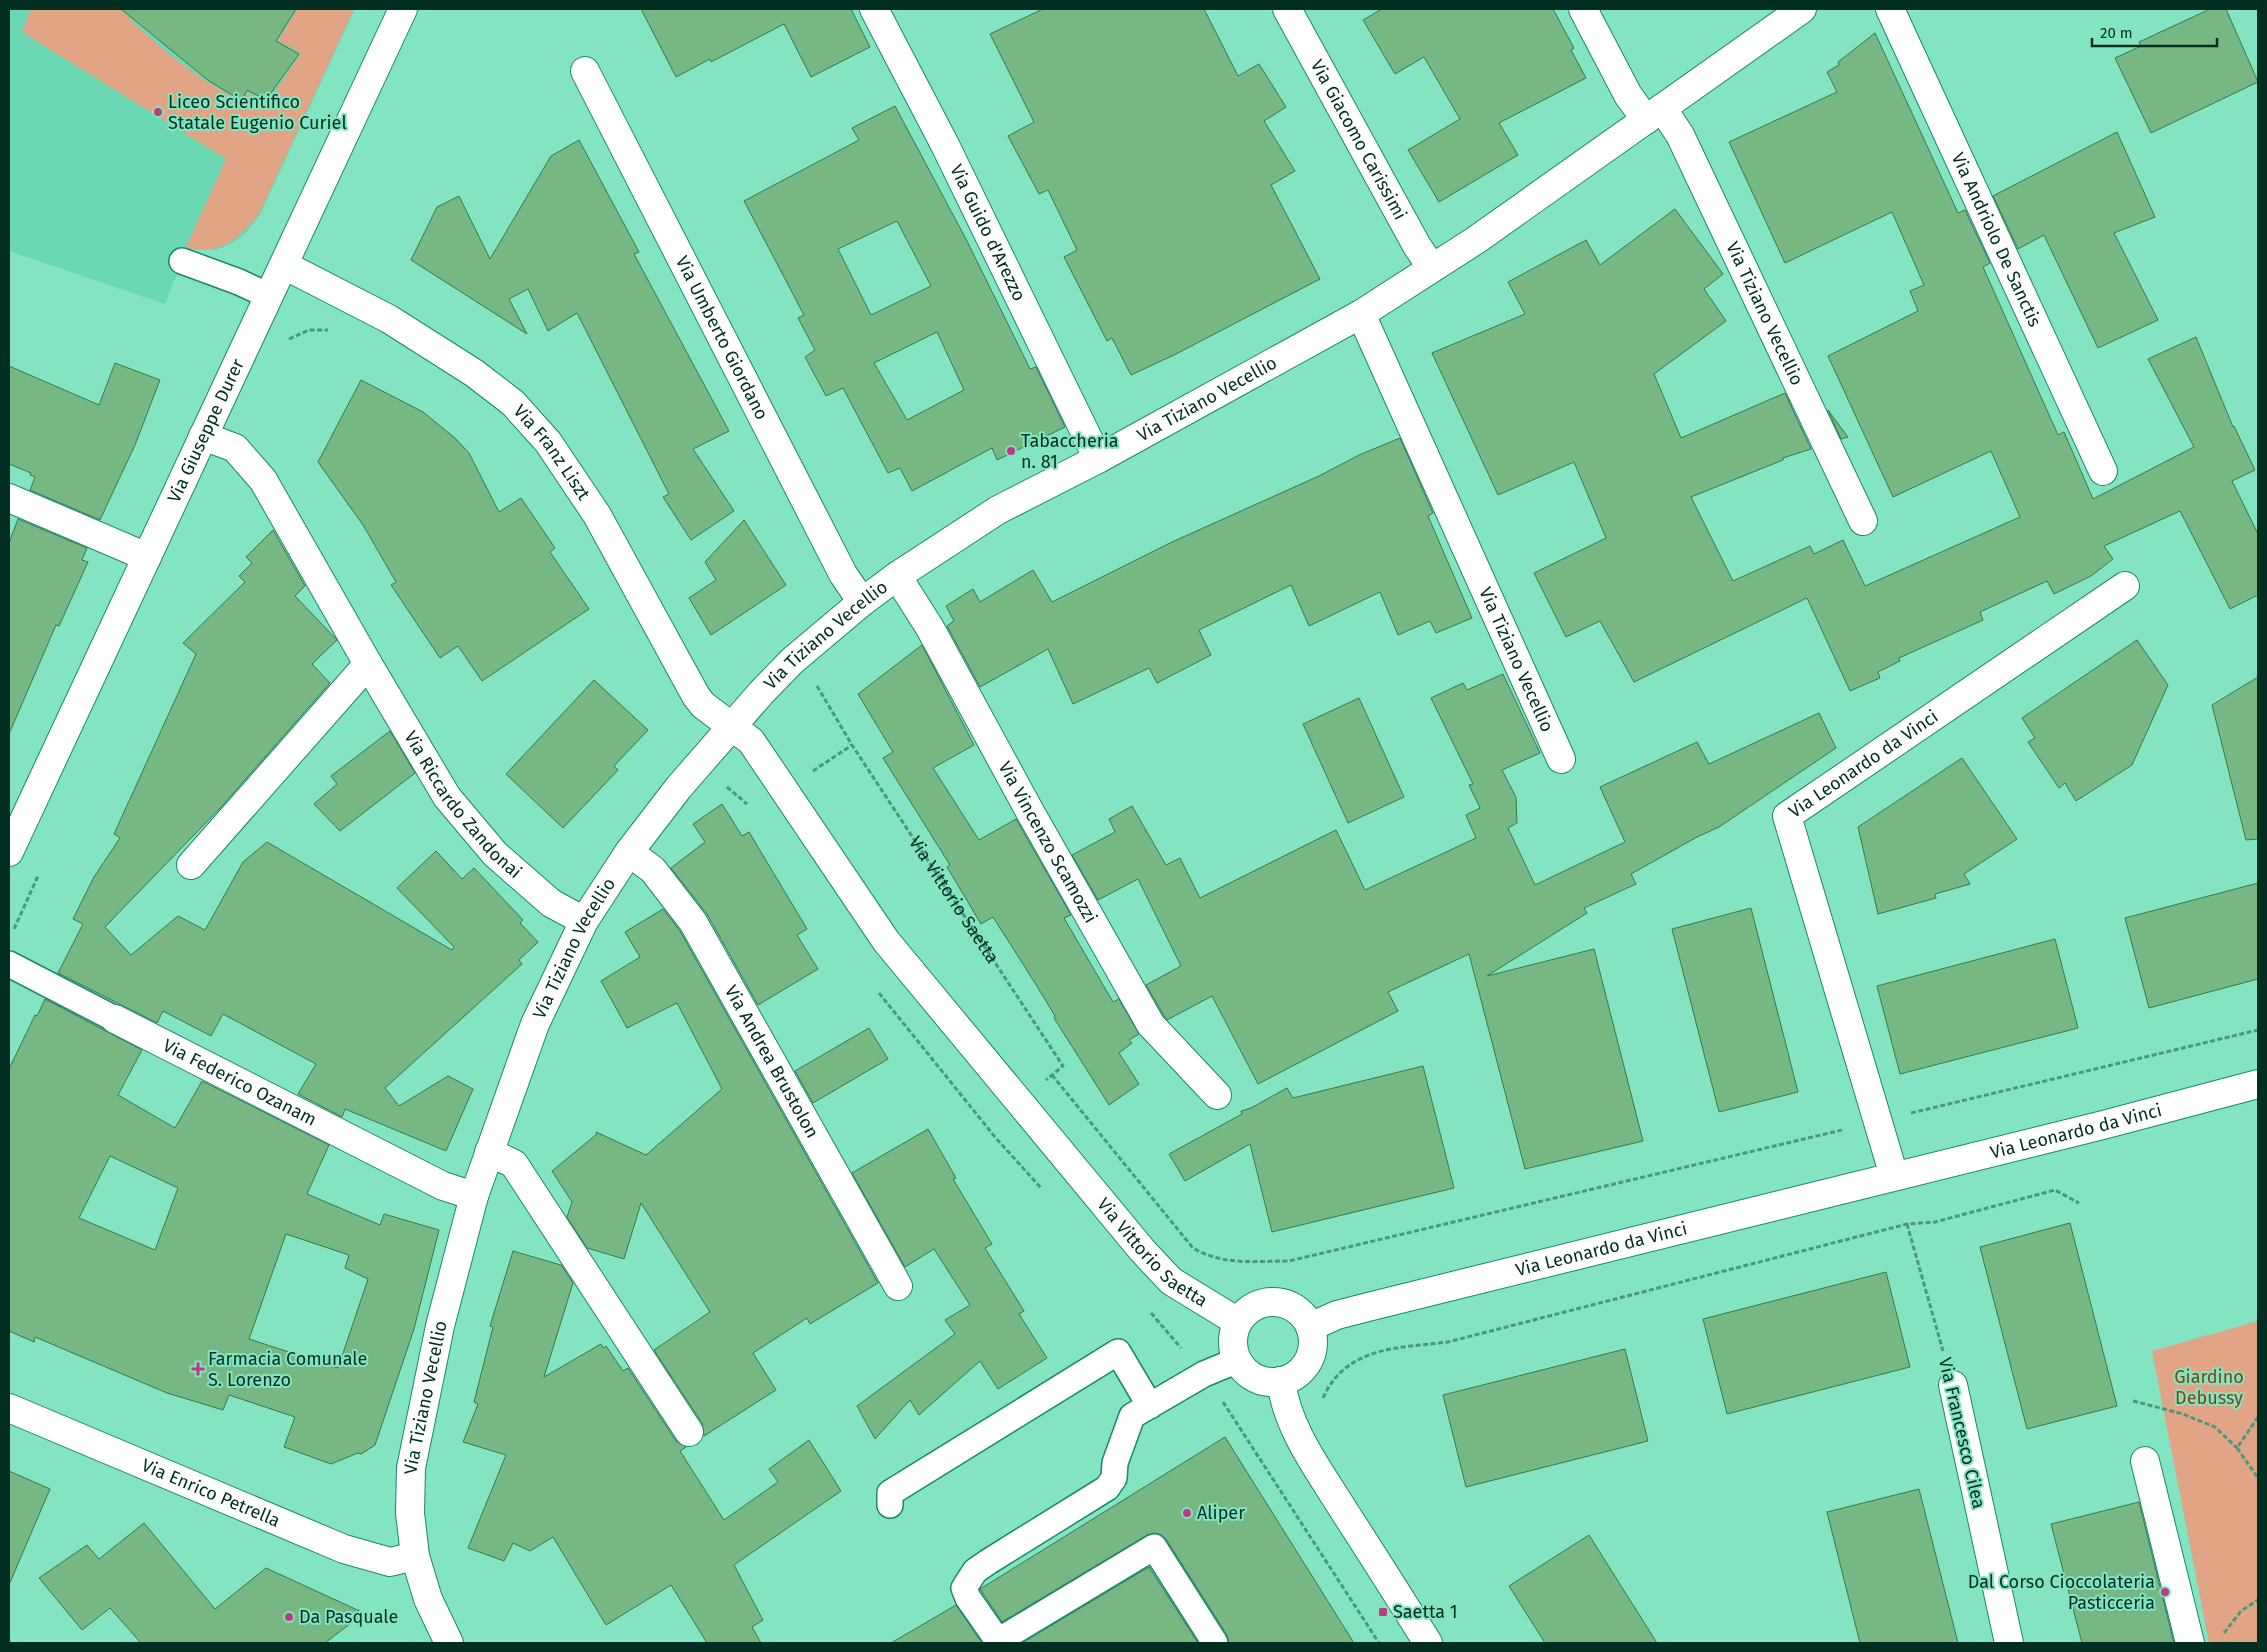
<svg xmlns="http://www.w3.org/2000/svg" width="2267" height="1652" viewBox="0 0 2267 1652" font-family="'Fira Sans',sans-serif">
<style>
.built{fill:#6cd7b3}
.green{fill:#e1a586}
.building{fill:#77b783;stroke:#387a47;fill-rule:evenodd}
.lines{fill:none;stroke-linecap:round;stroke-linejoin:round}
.lane-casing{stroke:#1a886a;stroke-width:28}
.street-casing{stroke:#1a886a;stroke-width:30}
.secondary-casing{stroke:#1a886a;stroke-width:30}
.path{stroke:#4c977e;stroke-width:3;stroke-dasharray:5 2.5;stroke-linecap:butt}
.lane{stroke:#fff;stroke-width:25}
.street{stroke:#fff;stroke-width:28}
.secondary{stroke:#fff;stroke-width:28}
.poi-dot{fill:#bb3b85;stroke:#82e4c1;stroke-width:2}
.labels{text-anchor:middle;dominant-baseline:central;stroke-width:4;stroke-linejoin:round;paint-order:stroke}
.poi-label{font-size:18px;fill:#012e21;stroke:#82e4c1;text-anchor:start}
.street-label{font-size:18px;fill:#012e21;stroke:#82e4c1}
.park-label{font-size:18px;fill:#834118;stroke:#82e4c1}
</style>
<rect width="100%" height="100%" fill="#82e4c1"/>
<path class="built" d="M 9,9 L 355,9 L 260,215 L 245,234 L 231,244 L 215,250 L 187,249 L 165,304 L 9,251 Z"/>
<path class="green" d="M 31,9 L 121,9 C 155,46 198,79 242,102 L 248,93 L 268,102 L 301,53 L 278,41 L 297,9 L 354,9 L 259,214 C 239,239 219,257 186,247 L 226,159 L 22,32 Z
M 2258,1321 L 2258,1643 L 2209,1643 L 2152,1351 Z"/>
<path class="building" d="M 121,9 L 296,9 L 276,41 L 299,54 L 266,100 L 247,90 L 242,101 L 209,81 Z
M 641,9 L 851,9 L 870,47 L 811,77 L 784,24 L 711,62 L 710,59 L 676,77 Z
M 1043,9 L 1204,9 L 1238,76 L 1259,64 L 1286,107 L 1264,121 L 1295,171 L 1271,185 L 1320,279 L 1176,354 L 1131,375 L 1112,338 L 1107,341 L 1064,257 L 1077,250 L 1048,190 L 1039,194 L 1008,136 L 1034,122 L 990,34 Z
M 1382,9 L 1553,9 L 1574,48 L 1571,50 L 1586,78 L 1499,123 L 1518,155 L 1439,202 L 1408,150 L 1460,119 L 1424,57 L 1395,74 L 1363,20 Z
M 2210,9 L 2226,9 L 2258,82 L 2151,133 L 2115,58 L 2141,46 L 2139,42 Z
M 1875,33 L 1958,213 L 1965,210 L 1990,263 L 1983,267 L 2058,435 L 2064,432 L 2093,499 L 2194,447 L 2148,359 L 2196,337 L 2233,427 L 2234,426 L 2255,470 L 2232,481 L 2258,534 L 2258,595 L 2230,609 L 2180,511 L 2104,546 L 2113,559 L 2091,576 L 2054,594 L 2047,581 L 1980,612 L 1983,620 L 1899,658 L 1900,661 L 1878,672 L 1880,678 L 1850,691 L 1807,598 L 1634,682 L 1600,621 L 1566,637 L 1534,573 L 1606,538 L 1574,462 L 1498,495 L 1432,353 L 1525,314 L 1508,282 L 1586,240 L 1600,265 L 1675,209 L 1723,274 L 1704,289 L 1726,321 L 1654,374 L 1681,438 L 1785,393 L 1811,449 L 1783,458 L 1783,460 L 1691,497 L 1733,581 L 1810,546 L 1814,554 L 1843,540 L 1865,586 L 2020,517 L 1991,451 L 1893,497 L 1828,356 L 1918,311 L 1910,291 L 1924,285 L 1892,212 L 1785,263 L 1729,142 L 1837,92 L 1827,72 L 1839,65 L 1838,62 Z
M 895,106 L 967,241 L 1030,369 L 1036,367 L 1065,427 L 997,460 L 992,448 L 912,491 L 900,468 L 888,473 L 843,388 L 826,396 L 805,357 L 815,350 L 798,318 L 804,315 L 744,201 L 859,140 L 852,128 ZM 897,221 L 931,286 L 871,315 L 838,249 ZM 937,332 L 964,390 L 907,420 L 874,363 Z
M 2117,132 L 2155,217 L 2114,233 L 2158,320 L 2098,348 L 2044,235 L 2018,249 L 1993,196 Z
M 579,140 L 639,252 L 634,254 L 729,431 L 693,449 L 734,511 L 691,540 L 663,497 L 669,494 L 577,313 L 548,331 L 528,289 L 509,299 L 527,334 L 411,260 L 437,207 L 459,196 L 490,259 L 551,156 Z
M 115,363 L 160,380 L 135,445 L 100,520 L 30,490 L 35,477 L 30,475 L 31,473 L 9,464 L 9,366 L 99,405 Z
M 361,380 L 423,412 L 455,438 L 469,453 L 499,512 L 521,498 L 555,548 L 550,552 L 589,609 L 482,681 L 458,646 L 440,658 L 391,585 L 396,582 L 363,525 L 318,462 Z
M 1828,410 L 1848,437 L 1841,439 Z
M 1400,438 L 1433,513 L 1428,516 L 1472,618 L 1436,633 L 1430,621 L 1398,635 L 1380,592 L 1309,626 L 1291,585 L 1199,630 L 1211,655 L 1157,683 L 1149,668 L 1073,704 L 1048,649 L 980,687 L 947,626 L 954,621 L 946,606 L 973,589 L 980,602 L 1033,570 L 1052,602 L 1172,542 L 1319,476 L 1359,455 Z
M 18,519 L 87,548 L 82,560 L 88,562 L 59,626 L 56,625 L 9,734 L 9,543 Z
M 744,520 L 786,585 L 711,635 L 689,598 L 716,580 L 705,562 Z
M 273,530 L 305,586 L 295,596 L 337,640 L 312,664 L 330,683 L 222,806 L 105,927 L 131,955 L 178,916 L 205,930 L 243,862 L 267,842 L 452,950 L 454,947 L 397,888 L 436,851 L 462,879 L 474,868 L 523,920 L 520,923 L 538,942 L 519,960 L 522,964 L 385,1088 L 399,1106 L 448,1076 L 473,1089 L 446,1151 L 345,1109 L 342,1117 L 298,1094 L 316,1064 L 223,1014 L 211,1036 L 163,1011 L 157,1023 L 58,973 L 83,924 L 73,919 L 94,877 L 120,838 L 114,834 L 196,654 L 183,643 L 245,582 L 239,576 L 252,563 L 246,557 Z
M 2137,640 L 2168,685 L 2132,765 L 2076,801 L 2065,783 L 2059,788 L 2028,742 L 2035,738 L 2022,718 Z
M 922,645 L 974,745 L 933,768 L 979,840 L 1016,819 L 1071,915 L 1064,918 L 1113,1002 L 1119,999 L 1139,1034 L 1129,1040 L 1132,1043 L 1119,1053 L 1139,1084 L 1109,1105 L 1054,1018 L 1055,1016 L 1035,983 L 993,917 L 981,924 L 947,867 L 950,865 L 883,758 L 893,752 L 858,694 Z
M 1503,674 L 1540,753 L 1502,770 L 1516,797 L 1517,823 L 1508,828 L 1535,885 L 1625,842 L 1600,787 L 1697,742 L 1709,764 L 1819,713 L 1836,748 L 1719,827 L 1697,837 L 1631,874 L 1636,884 L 1584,908 L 1587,913 L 1487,976 L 1594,949 L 1643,1141 L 1525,1169 L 1469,954 L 1388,992 L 1398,1011 L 1258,1084 L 1212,996 L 1167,1020 L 1164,1016 L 1146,985 L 1181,966 L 1138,879 L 1098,900 L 1072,855 L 1115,832 L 1109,819 L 1132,806 L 1166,865 L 1180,858 L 1200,898 L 1336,830 L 1365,890 L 1476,838 L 1466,815 L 1480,808 L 1469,785 L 1473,784 L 1431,698 L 1463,683 L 1467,690 Z
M 2258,677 L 2258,839 L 2246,840 L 2212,705 Z
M 594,680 L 648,730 L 614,766 L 618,770 L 563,828 L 506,774 Z
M 1359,698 L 1404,797 L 1348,823 L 1303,724 Z
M 390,731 L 415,773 L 340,831 L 314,804 L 337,784 L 331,776 Z
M 1962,758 L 2017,839 L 1964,874 L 1970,884 L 1935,894 L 1936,898 L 1878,914 L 1858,827 Z
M 722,804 L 742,836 L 749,832 L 807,929 L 797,935 L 818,969 L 758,1005 L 707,914 L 671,868 L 705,842 L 693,824 Z
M 2258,883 L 2258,979 L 2149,1008 L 2125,918 Z
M 1751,908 L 1798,1092 L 1719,1112 L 1672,929 Z
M 663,909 L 680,931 L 878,1283 L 810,1324 L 807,1318 L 753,1353 L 776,1390 L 704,1436 L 702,1423 L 654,1350 L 710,1312 L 641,1203 L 624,1259 L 587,1248 L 567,1217 L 572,1202 L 552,1171 L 597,1134 L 596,1132 L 646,1155 L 722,1089 L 677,1003 L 627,1028 L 601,981 L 640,957 L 625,932 Z
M 2055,939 L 2078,1028 L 1900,1074 L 1877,986 Z
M 45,999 L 142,1050 L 118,1095 L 175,1128 L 202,1081 L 329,1145 L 307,1194 L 380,1225 L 384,1214 L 439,1230 L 414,1329 L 375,1445 L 361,1454 L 358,1453 L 331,1464 L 284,1447 L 295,1417 L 229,1395 L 223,1410 L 167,1393 L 35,1337 L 34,1342 L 9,1331 L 9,1069 L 35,1015 L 37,1016 ZM 110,1156 L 178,1188 L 155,1250 L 79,1218 ZM 286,1234 L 349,1255 L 345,1268 L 368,1279 L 338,1368 L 249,1339 Z
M 869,1028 L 888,1059 L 813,1103 L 795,1071 Z
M 1423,1066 L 1454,1188 L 1272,1232 L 1250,1144 L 1185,1181 L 1169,1154 L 1242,1114 L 1241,1111 L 1251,1108 L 1287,1088 L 1293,1098 Z
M 928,1129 L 956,1178 L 953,1179 L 992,1244 L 985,1248 L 1024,1311 L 1019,1314 L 1047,1358 L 998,1389 L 980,1361 L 919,1415 L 910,1400 L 875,1439 L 857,1406 L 955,1334 L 945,1320 L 970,1305 L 934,1249 L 905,1267 L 852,1173 Z
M 2070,1223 L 2117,1406 L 2027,1429 L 1980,1247 Z
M 513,1251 L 561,1265 L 573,1283 L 544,1377 L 601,1344 L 603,1348 L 606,1346 L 623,1371 L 628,1368 L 676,1441 L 686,1447 L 680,1451 L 724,1520 L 778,1482 L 769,1469 L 809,1440 L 841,1491 L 734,1565 L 763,1620 L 752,1627 L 761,1643 L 707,1643 L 671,1585 L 606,1625 L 553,1537 L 530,1551 L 513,1543 L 504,1561 L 468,1548 L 506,1455 L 463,1442 L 478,1404 L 474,1402 L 493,1327 L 490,1326 Z
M 1886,1272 L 1910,1367 L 1727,1414 L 1703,1319 Z
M 1625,1349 L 1648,1441 L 1466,1487 L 1443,1395 Z
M 1225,1437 L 1354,1643 L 1229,1643 L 1227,1635 L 1166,1539 L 1161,1535 L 1154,1533 L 1147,1535 L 1002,1622 L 980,1589 Z
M 9,1471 L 50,1489 L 9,1585 Z
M 1919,1489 L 1958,1643 L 1860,1643 L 1827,1512 Z
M 2139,1502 L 2174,1643 L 2082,1643 L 2051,1524 Z
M 144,1523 L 215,1609 L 266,1568 L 364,1613 L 325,1643 L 141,1643 L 110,1608 L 82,1630 L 39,1578 L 87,1545 L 99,1559 Z
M 1589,1535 L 1657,1643 L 1545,1643 L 1509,1586 Z
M 1149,1567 L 1198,1643 L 1022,1643 Z
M 956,1605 L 982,1643 L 891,1643 Z"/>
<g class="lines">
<g class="lane-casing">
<path id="lane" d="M 182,261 L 239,282 L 269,296
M 9,964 L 115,1019
M 890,1505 L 890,1493 L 1118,1352 L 1150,1406
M 1215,1643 L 1154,1547 L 998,1641 L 968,1598 L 964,1588 L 975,1571 L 988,1562 L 1107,1488 L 1114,1478 L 1115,1463 L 1132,1416 L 1204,1374 L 1238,1360"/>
</g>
<g class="street-casing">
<g id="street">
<path id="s2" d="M 874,9 L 945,145 L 1098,459"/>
<path id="s3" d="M 1287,9 L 1417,246 L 1432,268"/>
<path d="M 1583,9 L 1628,95 L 1646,120"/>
<path id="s4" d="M 1890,9 L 2103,471"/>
<path id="s5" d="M 585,71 L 843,574 L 862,602"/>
<path id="s6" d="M 1662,108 L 1680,135 L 1863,521"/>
<path id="s7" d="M 284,265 L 389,319 L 474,373 L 513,403 L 548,442 L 597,515 L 696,696 L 703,705 L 751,741 L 886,941 L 1142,1250 L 1171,1281 L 1238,1322"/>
<path id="s8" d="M 1361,314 L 1561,759"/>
<path id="s9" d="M 203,436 L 235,448 L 263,480 L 368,664 L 447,797 L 495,854 L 551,903 L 584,921"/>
<path d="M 9,498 L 147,557"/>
<path id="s10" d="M 897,576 L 930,628 L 1029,810 L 1151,1025 L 1217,1095"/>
<path id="s11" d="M 629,852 L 653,870 L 693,922 L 898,1286"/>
<path d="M 191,865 L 368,664"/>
<path id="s12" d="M 115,1019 L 443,1186 L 474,1196"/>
<path d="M 489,1152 L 514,1164 L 689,1432"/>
<path id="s13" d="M 1894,1176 L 1787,816 L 2125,586"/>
<circle cx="1273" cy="1342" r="40"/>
<path id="s14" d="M 1310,1327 L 1337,1315 L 1368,1307 L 2103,1125 L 2258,1084"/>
<path d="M 1281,1381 C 1287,1430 1321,1473 1346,1514 C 1374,1557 1401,1600 1428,1643"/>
<path d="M 1953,1385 L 2009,1643"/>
<path id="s15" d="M 9,1408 L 344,1549 L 390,1562 L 415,1556"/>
<path d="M 2145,1461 L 2190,1643"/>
<path id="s16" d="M 449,1643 L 428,1599 L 415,1556 L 410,1513 L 411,1468 L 440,1326 L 474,1196 L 535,1024 L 584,921 L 629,852 L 679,787 L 761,693 L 792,661 L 862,602 L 897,576 L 998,510 L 1098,459 L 1361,314 L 1476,240 L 1802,9"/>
</g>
</g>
<g class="secondary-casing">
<g id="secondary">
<path id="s17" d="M 9,852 L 403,9"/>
</g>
</g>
<g class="path">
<path d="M 289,339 L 309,330 L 328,330"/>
<path id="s1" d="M 817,686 L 852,745 L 1063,1066 L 1046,1080"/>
<path d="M 813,771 L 852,745"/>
<path d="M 727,787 L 747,804"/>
<path d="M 14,929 L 38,876"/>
<path d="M 879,993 L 995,1137 L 1041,1188"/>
<path d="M 1052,1075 L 1193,1248 C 1224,1266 1255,1261 1289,1261 L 1842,1130"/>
<path d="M 1911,1113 L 2258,1030"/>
<path d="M 1907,1224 L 1943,1351"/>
<path d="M 1151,1313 L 1181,1348"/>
<path d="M 1323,1398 C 1346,1346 1399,1348 1448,1342 L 1907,1224 L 1935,1222 L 2055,1190 L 2079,1203"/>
<path d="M 2133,1401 L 2183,1414 L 2215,1427 L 2237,1448"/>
<path d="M 1223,1402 L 1379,1643"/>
<path d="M 2258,1417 L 2237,1448 L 2258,1478"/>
<path d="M 2224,1633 L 2241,1611 L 2258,1600"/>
</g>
<use href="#lane" class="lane"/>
<use href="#street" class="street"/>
<use href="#secondary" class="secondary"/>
</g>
<g class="poi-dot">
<circle cx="158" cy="112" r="5"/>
<circle cx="1011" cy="451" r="5"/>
<path d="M195.5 1361.5h5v5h5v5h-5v5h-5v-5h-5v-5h5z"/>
<circle cx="1187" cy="1513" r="5"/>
<circle cx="2165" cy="1592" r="5"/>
<rect x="1378" y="1607" width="10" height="10" rx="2.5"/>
<circle cx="289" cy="1617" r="5"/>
</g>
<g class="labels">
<g class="poi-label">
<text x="168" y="102">Liceo Scientifico<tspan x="168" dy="21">Statale Eugenio Curiel</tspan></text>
<text x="1021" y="441">Tabaccheria<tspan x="1021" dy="21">n. 81</tspan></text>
<text x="208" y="1359">Farmacia Comunale<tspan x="208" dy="21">S. Lorenzo</tspan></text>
<text x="1197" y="1513">Aliper</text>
<text x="2155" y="1582" text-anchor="end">Dal Corso Cioccolateria<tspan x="2155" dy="21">Pasticceria</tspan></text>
<text x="1393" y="1612">Saetta 1</text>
<text x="299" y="1617">Da Pasquale</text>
</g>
<g class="street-label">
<text stroke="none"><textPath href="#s3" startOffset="149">Via Giacomo Carissimi</textPath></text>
<text stroke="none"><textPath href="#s2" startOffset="251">Via Guido d'Arezzo</textPath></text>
<text stroke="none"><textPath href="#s4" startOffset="254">Via Andriolo De Sanctis</textPath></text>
<text stroke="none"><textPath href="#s6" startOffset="230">Via Tiziano Vecellio</textPath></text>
<text stroke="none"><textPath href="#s5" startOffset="300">Via Umberto Giordano</textPath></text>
<text stroke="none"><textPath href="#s16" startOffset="1584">Via Tiziano Vecellio</textPath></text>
<text stroke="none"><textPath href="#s17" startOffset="465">Via Giuseppe Durer</textPath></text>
<text stroke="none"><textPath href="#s7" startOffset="331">Via Franz Liszt</textPath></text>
<text stroke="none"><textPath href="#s16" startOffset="1134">Via Tiziano Vecellio</textPath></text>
<text stroke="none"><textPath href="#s8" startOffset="379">Via Tiziano Vecellio</textPath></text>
<text stroke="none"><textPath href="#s13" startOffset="468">Via Leonardo da Vinci</textPath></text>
<text stroke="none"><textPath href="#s9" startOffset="459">Via Riccardo Zandonai</textPath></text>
<text stroke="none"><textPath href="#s10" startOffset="306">Via Vincenzo Scamozzi</textPath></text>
<text stroke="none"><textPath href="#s1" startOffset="254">Via Vittorio Saetta</textPath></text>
<text stroke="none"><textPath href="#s16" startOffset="729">Via Tiziano Vecellio</textPath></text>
<text stroke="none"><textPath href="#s11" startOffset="256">Via Andrea Brustolon</textPath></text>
<text stroke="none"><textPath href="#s12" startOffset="140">Via Federico Ozanam</textPath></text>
<text stroke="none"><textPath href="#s14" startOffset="791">Via Leonardo da Vinci</textPath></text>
<text stroke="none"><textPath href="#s14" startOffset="302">Via Leonardo da Vinci</textPath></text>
<text stroke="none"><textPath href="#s7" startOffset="1338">Via Vittorio Saetta</textPath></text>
<text stroke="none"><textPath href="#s16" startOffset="254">Via Tiziano Vecellio</textPath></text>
<text transform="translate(1962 1433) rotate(77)">Via Francesco Cilea</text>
<text stroke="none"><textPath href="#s15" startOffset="219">Via Enrico Petrella</textPath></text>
</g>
<g class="park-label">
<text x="2209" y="1377">Giardino<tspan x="2209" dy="21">Debussy</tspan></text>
</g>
</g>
<rect width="2267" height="1652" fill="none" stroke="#012e21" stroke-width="20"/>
<path d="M2092 38v8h125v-8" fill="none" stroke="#012e21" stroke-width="2.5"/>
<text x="2100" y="38" font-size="15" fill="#012e21" stroke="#82e4c1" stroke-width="4" paint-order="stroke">20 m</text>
</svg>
